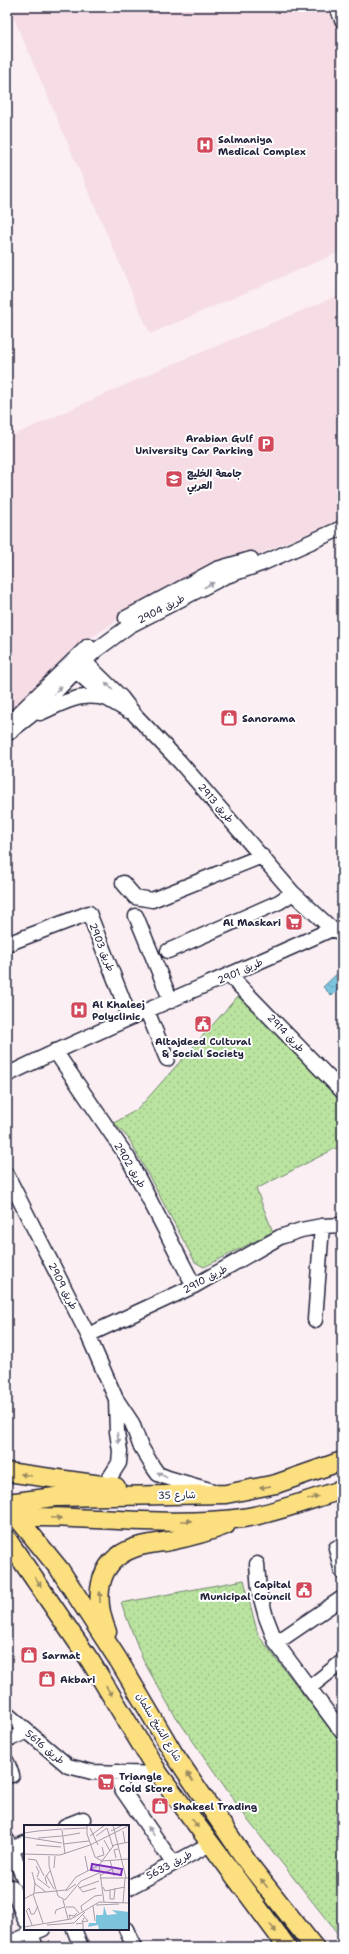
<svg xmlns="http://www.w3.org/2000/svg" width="349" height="1954" viewBox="0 0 349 1954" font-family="'Shantell Sans','Playpen Sans Arabic',sans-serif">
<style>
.built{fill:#f6dce5}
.grass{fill:url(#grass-dots);stroke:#6e826d}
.water{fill:url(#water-waves);stroke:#57839c}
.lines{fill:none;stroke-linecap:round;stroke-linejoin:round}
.minor-casing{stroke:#22223b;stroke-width:17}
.major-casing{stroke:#22223b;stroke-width:21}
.minor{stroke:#fff;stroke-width:14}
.major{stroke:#fce080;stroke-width:18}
.oneway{fill:#9c9ca7}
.oneway2{fill:#9a8a61}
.labels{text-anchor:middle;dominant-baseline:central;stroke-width:4;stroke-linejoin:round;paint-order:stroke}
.poi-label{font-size:10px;font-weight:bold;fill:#22223b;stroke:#fff;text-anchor:start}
.street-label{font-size:10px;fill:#22223b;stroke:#fff}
.inset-road{fill:none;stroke:#a49da9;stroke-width:1}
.view{fill:#7b2cbf;fill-opacity:0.15;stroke:#7b2cbf;stroke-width:2}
.inset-edge{fill:none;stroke:#22223b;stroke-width:2}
</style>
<defs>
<pattern id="grass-dots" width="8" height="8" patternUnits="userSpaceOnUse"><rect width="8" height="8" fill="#b9e39f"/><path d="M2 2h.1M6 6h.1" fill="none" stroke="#9fc28a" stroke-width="1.8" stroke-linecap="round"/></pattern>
<pattern id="water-waves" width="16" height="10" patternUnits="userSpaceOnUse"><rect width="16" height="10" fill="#7bc4dc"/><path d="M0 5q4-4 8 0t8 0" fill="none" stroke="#6aa8be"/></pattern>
</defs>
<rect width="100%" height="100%" fill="#fbeff3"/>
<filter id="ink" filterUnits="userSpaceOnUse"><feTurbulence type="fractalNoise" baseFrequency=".025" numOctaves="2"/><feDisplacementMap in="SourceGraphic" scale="8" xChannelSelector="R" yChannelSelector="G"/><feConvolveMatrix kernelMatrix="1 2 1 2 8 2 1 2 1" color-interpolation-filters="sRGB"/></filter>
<g filter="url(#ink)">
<path class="built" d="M 9,7 L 329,7 L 342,40 L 342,251 L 150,334 Z
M 342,294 L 342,519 L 246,559 L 238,560 L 234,554 L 214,561 L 209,568 L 140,605 L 89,639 L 7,723 L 7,438 L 161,369 Z"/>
<path class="grass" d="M 239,995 L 342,1101 L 342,1145 L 256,1189 L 273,1232 L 204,1267 L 195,1262 L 129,1139 L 114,1123 L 138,1109 Z
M 244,1580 L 258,1635 L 342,1745 L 342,1939 L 250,1823 L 172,1711 L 143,1660 L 121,1603 Z"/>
<path class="water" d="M 342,969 L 342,986 L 332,996 L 323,987 Z"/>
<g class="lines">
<g class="minor-casing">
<path id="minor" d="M 337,7 L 342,20
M 126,618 L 217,569 L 251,559
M 77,660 L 85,662 L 121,697 L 135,715 L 180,762 L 293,893 L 332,929 L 342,933
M 75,662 L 76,671 L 109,700 L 128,711
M 40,713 C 64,703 81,691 108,699
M 7,725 L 88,646
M 7,734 L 39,709 L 95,651 L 129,626 L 224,577 L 261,564 L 342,528
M 123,883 L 135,897 L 152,900 L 262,856
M 136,916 L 171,1001
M 7,944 L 89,913 L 130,1018
M 168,951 L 279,902 L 293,893
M 230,976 L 342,1091
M 147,1011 L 167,1059
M 55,1051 L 128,1158 L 194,1286
M 7,1075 C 113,1022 224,979 332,929
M 7,1175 L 88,1335 L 116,1399 L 132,1423 L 140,1445 L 153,1467 L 158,1474 L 168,1478 L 213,1491
M 315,1320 L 322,1226
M 88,1335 L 194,1286 L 280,1237 L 301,1230 L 322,1226 L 342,1225
M 105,1485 L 119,1463 L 120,1451 L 117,1432 L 116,1399
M 342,1546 L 336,1548 L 342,1572
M 257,1564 L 259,1591 L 266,1617 L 276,1643 L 342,1732
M 276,1643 L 342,1598
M 309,1688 L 342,1662
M 7,1714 L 68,1766 L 92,1772 L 159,1774
M 7,1740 L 26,1732
M 7,1762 L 12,1775
M 117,1772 L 121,1788 L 173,1863
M 65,1826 L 83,1819
M 7,1840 L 25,1881
M 7,1851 L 25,1843
M 12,1887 L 25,1920
M 128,1888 L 210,1844
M 29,1929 L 36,1947
M 74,1929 L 81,1947
M 126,1929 L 134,1947
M 7,1944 L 43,1929"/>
</g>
<g class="major-casing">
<path id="major" d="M 7,1472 L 116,1487
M 7,1503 L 55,1497 L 226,1494 L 276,1484 L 342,1461
M 7,1505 L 60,1570 L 119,1661 L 174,1754 L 248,1863 L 314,1947
M 10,1517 C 87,1515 166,1528 243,1518 C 276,1513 310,1499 342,1490
M 7,1539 L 91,1662 L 159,1774 L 287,1947
M 107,1632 C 94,1600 95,1562 134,1548 C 145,1544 158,1543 170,1541 C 189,1537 208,1532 226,1525"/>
</g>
<use href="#minor" class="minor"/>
<use href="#major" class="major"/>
</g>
<defs><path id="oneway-solid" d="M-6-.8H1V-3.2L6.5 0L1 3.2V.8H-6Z"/></defs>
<g class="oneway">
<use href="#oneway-solid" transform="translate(209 585) rotate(-27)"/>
<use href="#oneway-solid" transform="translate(109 686) rotate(-136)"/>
<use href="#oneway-solid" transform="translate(58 690) rotate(-46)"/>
<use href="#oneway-solid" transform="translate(118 1438) rotate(81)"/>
<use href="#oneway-solid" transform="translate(162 1475) rotate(-151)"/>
<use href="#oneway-solid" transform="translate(151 1831) rotate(-125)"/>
</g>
<g class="oneway2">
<use href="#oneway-solid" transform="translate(26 1475) rotate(-170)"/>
<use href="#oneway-solid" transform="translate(265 1487) rotate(169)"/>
<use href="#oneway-solid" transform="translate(313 1498) rotate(-17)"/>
<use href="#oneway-solid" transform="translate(56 1518) rotate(2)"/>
<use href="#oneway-solid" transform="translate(186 1521)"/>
<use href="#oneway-solid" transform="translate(38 1582) rotate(56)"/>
<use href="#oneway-solid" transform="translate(100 1597) rotate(-90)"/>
<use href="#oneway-solid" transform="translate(109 1691) rotate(58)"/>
<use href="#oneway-solid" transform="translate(190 1777) rotate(-124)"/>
<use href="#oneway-solid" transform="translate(195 1823) rotate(54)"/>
<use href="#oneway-solid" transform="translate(264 1883) rotate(-128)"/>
<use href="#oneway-solid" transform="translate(273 1928) rotate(53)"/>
</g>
</g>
<defs>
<g id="hospital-square" transform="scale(0.9)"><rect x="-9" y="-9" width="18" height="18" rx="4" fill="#d1495b" stroke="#fff"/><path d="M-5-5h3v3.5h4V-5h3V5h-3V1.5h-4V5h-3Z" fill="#fff"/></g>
<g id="parking-square" transform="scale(0.9)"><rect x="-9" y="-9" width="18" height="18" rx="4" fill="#d1495b" stroke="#fff"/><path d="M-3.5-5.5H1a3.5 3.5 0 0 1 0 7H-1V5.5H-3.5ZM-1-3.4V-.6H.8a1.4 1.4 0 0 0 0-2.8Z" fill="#fff"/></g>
<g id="university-square" transform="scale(0.9)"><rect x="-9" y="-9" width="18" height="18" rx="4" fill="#d1495b" stroke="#fff"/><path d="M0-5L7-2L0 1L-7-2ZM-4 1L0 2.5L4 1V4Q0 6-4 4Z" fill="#fff"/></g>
<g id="shop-square" transform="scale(0.9)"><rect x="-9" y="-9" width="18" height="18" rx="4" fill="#d1495b" stroke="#fff"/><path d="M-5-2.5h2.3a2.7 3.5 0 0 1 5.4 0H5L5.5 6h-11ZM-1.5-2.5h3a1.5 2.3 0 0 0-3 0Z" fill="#fff"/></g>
<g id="supermarket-square" transform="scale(0.9)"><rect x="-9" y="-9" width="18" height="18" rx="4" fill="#d1495b" stroke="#fff"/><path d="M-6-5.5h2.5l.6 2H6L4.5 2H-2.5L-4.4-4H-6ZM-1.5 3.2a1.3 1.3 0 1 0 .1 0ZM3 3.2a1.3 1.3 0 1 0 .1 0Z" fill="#fff"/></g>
<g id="civic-square" transform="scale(0.9)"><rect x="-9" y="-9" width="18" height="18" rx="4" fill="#d1495b" stroke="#fff"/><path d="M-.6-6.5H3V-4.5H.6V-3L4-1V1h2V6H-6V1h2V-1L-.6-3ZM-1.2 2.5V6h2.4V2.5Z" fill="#fff"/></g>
</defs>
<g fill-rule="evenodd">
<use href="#hospital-square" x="205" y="145"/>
<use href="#parking-square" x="266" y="444"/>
<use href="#university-square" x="174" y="479"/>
<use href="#shop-square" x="229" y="718"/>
<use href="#supermarket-square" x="294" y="922"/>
<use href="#hospital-square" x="79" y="1010"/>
<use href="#civic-square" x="203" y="1024"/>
<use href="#civic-square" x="304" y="1590"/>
<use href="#shop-square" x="29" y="1655"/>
<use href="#shop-square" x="47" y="1679"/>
<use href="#supermarket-square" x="106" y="1782"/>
<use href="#shop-square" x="160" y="1806"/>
</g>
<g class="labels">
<g class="poi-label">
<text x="218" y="139">Salmaniya<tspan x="218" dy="12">Medical Complex</tspan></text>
<text x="253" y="438" text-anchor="end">Arabian Gulf<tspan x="253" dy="12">University Car Parking</tspan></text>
<text x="187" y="473">جامعة الخليج<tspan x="187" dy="12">العربي</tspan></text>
<text x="242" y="718">Sanorama</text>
<text x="281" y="922" text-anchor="end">Al Maskari</text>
<text x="92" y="1004">Al Khaleej<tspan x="92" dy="12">Polyclinic</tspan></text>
<text x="203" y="1041" text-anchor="middle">Altajdeed Cultural<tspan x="203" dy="12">&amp; Social Society</tspan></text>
<text x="291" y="1584" text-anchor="end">Capital<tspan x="291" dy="12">Municipal Council</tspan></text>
<text x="42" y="1655">Sarmat</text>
<text x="60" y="1679">Akbari</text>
<text x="119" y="1776">Triangle<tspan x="119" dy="12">Cold Store</tspan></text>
<text x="173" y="1806">Shakeel Trading</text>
</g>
<g class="street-label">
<text transform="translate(161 609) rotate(-27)">طريق 2904</text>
<text transform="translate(216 803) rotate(49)">طريق 2913</text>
<text transform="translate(102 947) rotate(68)">طريق 2903</text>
<text transform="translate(240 971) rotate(-24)">طريق 2901</text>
<text transform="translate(286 1033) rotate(46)">طريق 2914</text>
<text transform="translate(130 1165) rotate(59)">طريق 2902</text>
<text transform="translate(205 1279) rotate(-28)">طريق 2910</text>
<text transform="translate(63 1286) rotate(63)">طريق 2909</text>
<text transform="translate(177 1495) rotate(-1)">شارع 35</text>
<text transform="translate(159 1727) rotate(59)">شارع الشيخ سلمان</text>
<text transform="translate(45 1747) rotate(40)">طريق 5616</text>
<text transform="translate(169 1865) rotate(-28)">طريق 5633</text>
</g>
</g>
<g transform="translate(24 1825)">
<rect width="105" height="105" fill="#fbeff3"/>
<path d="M 80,81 L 83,90 L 93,89 L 88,85 L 105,87 L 105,105 L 75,105 L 74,100 L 64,102 L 65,98 L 72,98 L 72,90 L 79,90 Z" fill="#7bc4dc"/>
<path class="inset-road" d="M 63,0 L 63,9 L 71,32 L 78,36 L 105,34M 89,0 L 102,53M 66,3 L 74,20M 39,4 L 63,3M 38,5 L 41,29M 14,6 L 38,4M 87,6 L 99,0M 99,6 L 101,18M 0,8 L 14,6M 39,11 L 56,8M 66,11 L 81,0M 72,11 L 83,3 L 89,22M 0,12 L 38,18M 14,13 L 38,11M 80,15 L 86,26M 39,19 L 65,16M 12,20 L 37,22M 66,20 L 104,1M 0,29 L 36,30 L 66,20M 25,31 L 25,41 L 34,71M 61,31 L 64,46M 73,32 L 80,30 L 78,22M 92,33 L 90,25 L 94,24M 4,34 L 12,35 L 20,51M 86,35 L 90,51M 75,40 L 80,77M 12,41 L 15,47 L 13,52M 30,43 L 31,31M 8,47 L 11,58 L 10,68M 22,50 L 30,64M 77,50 L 88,44M 13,53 L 26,63M 76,53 L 105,53M 10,58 L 22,67M 23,59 L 21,53 L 26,46M 54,61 L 59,67 L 72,63M 79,62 L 81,66 L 101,62M 55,63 L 75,56M 86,65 L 86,74 L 90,74 L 91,63M 42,66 L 52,59M 9,69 L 19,98M 34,71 L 41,75 L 57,56 L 75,48M 0,74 L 11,68 L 42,65 L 52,52 L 75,40 L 90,20 L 105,17M 39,75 L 44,94M 99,78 L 101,53M 72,80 L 95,79M 69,81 L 71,96M 42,82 L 50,82 L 55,88M 2,85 L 8,100M 3,85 L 5,83 L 7,89 L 10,89 L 14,81M 58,86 L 57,81 L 71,71 L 78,70M 31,89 L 32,85 L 40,82M 59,90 L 64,96 L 58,97 L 60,93M 46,93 L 45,90 L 50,91 L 53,88M 52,99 L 59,98 L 59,105M 23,100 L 50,98 L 61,87M 0,102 L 47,94 L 75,77 L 105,78"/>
<path class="view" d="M 68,39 L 98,44 L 97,50 L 67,45 Z"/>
<rect width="105" height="105" class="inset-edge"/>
</g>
<rect width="349" height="1954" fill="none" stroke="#fff" stroke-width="24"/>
<rect x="12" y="12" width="325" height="1930" fill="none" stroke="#22223b" stroke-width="1.5" filter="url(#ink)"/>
</svg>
